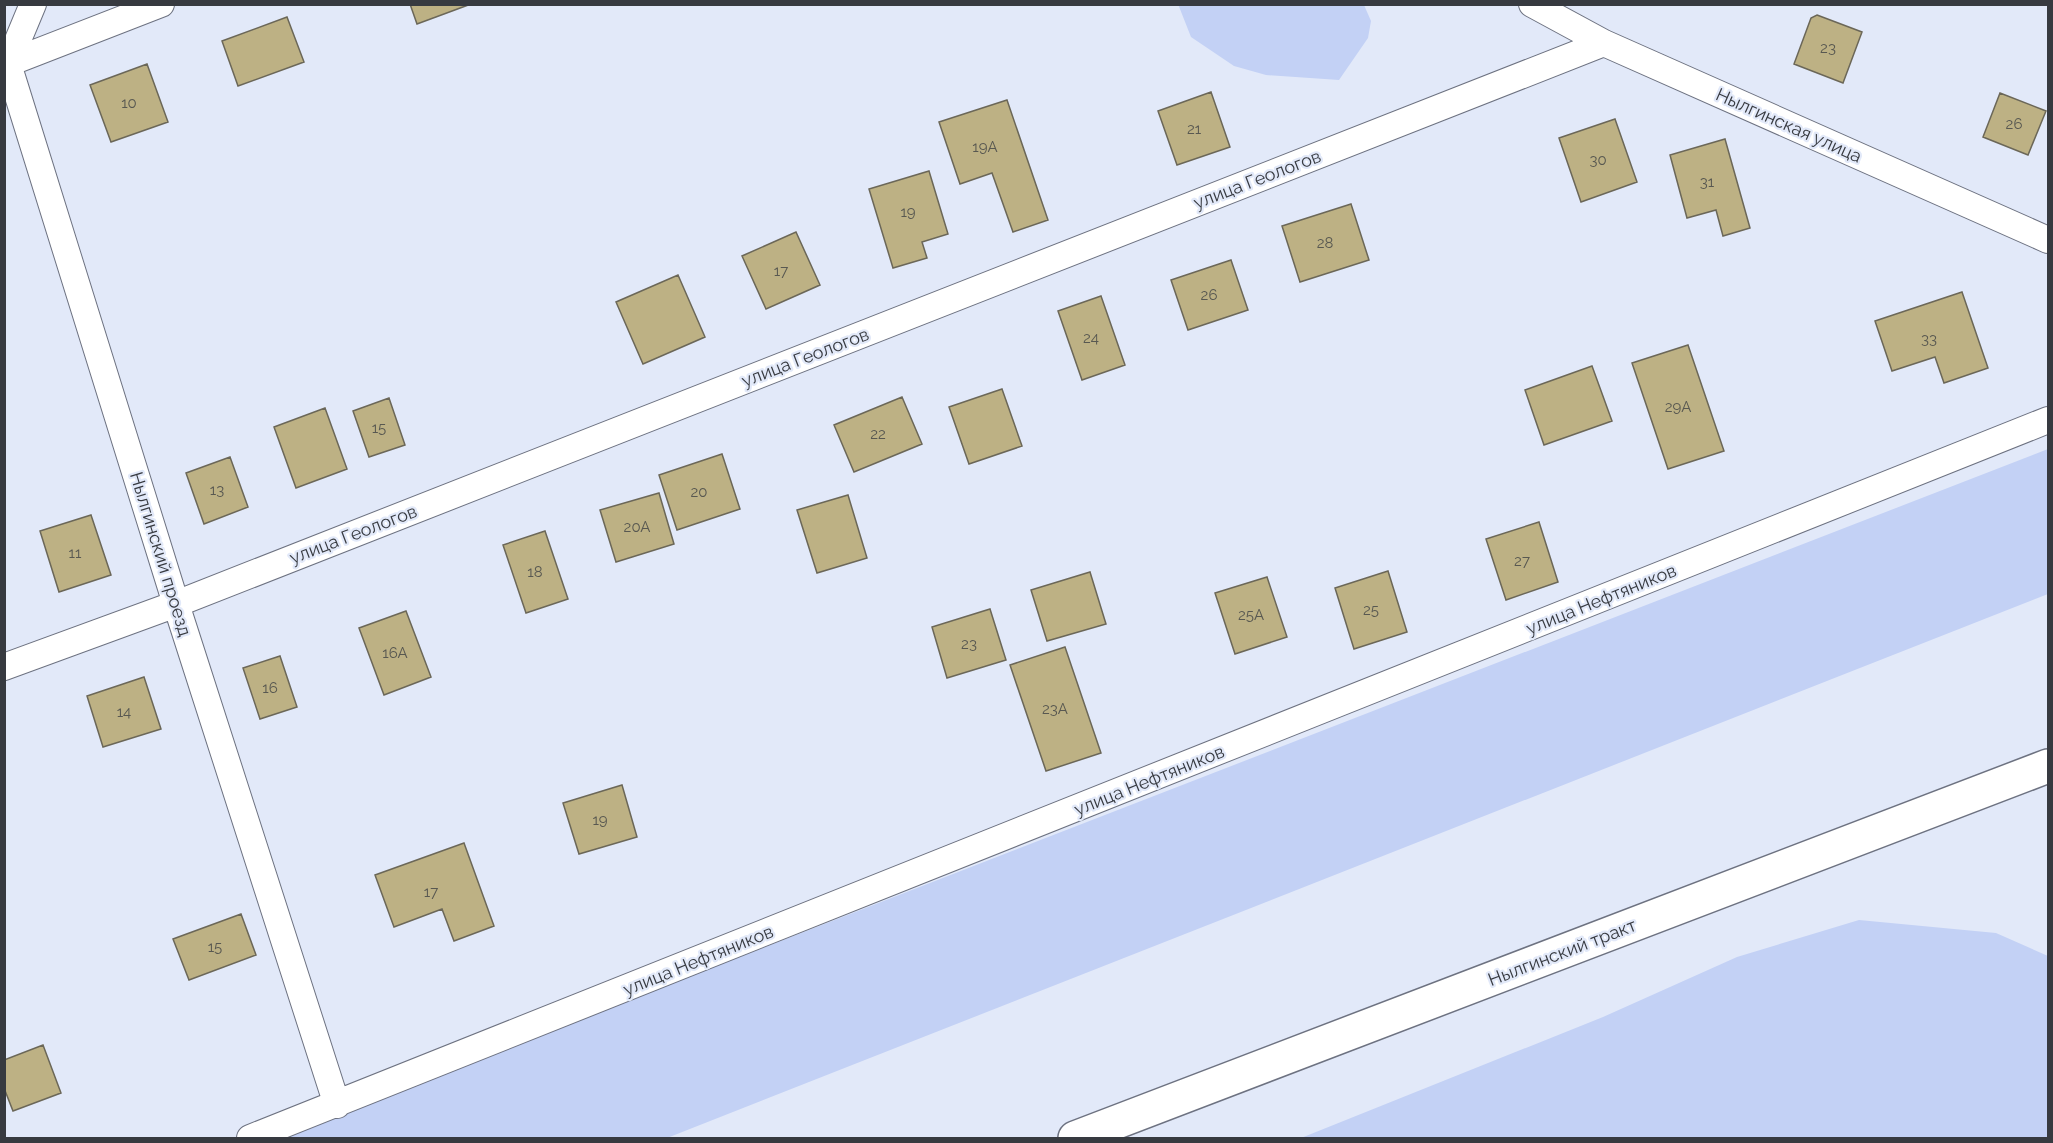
<svg xmlns="http://www.w3.org/2000/svg" width="2053" height="1143" viewBox="0 0 2053 1143" font-family="Raleway,sans-serif">
<style>
.green{fill:#c3d1f5}
.building{fill:#bdb184;stroke:#6b6758;stroke-width:1.5}
.lines{fill:none;stroke-linecap:round;stroke-linejoin:round}
.minor-casing{stroke:#6d7281;stroke-width:28}
.secondary-casing{stroke:#6d7281;stroke-width:36}
.minor{stroke:#fff;stroke-width:26}
.secondary{stroke:#fff;stroke-width:33}
.labels{text-anchor:middle;dominant-baseline:central;stroke-width:4.5;stroke-linejoin:round;paint-order:stroke}
.number-label{font-size:15px;fill:#585851}
.street-label{font-size:18px;fill:#373a40;stroke:#e2e9f9}
</style>
<rect width="100%" height="100%" fill="#e2e9f9"/>
<path class="green" d="M 1178,4 L 1364,5 L 1371,21 L 1368,38 L 1339,80 L 1266,75 L 1234,66 L 1191,37 Z
M 2048,449 L 2048,594 L 667,1138 L 273,1138 Z
M 1859,920 L 1996,933 L 2048,956 L 2048,1138 L 1301,1138 L 1603,1017 L 1737,957 Z"/>
<path class="building" d="M 410,4 L 471,4 L 417,24 Z
M 1817,15 L 1862,32 L 1843,83 L 1794,64 L 1811,18 Z
M 287,17 L 304,62 L 238,86 L 222,41 Z
M 147,64 L 168,122 L 111,142 L 90,85 Z
M 1211,92 L 1230,147 L 1177,165 L 1158,111 Z
M 2000,93 L 2046,111 L 2028,155 L 1983,137 Z
M 1007,100 L 1048,220 L 1013,232 L 992,173 L 960,184 L 939,122 Z
M 1615,119 L 1637,182 L 1581,202 L 1559,138 Z
M 1725,139 L 1750,228 L 1723,236 L 1716,210 L 1687,218 L 1670,155 Z
M 929,171 L 948,234 L 922,242 L 927,258 L 893,268 L 869,189 Z
M 1351,204 L 1369,260 L 1300,282 L 1282,226 Z
M 796,232 L 820,285 L 766,309 L 742,256 Z
M 1231,260 L 1248,310 L 1188,330 L 1171,280 Z
M 678,275 L 705,337 L 643,364 L 616,302 Z
M 1962,292 L 1988,368 L 1944,383 L 1935,357 L 1892,371 L 1875,321 Z
M 1101,296 L 1125,365 L 1082,380 L 1058,311 Z
M 1688,345 L 1724,451 L 1668,469 L 1632,363 Z
M 1592,366 L 1612,421 L 1544,445 L 1525,390 Z
M 1002,389 L 1022,446 L 969,464 L 949,407 Z
M 902,397 L 922,444 L 854,472 L 834,425 Z
M 389,398 L 405,445 L 369,457 L 353,411 Z
M 325,408 L 347,469 L 296,488 L 274,427 Z
M 722,454 L 740,509 L 677,530 L 659,475 Z
M 230,457 L 248,507 L 204,524 L 186,473 Z
M 659,493 L 674,544 L 616,562 L 600,510 Z
M 848,495 L 867,558 L 817,573 L 797,510 Z
M 91,515 L 111,575 L 59,592 L 40,531 Z
M 1539,522 L 1558,582 L 1506,600 L 1486,539 Z
M 545,531 L 568,599 L 526,613 L 503,545 Z
M 1388,571 L 1407,632 L 1354,649 L 1335,588 Z
M 1090,572 L 1106,624 L 1047,641 L 1031,590 Z
M 1267,577 L 1287,637 L 1235,654 L 1215,593 Z
M 990,609 L 1006,660 L 947,678 L 932,627 Z
M 406,611 L 431,677 L 384,695 L 359,628 Z
M 1065,647 L 1101,753 L 1046,771 L 1010,665 Z
M 280,656 L 297,707 L 260,719 L 243,668 Z
M 144,677 L 161,729 L 103,747 L 87,696 Z
M 622,785 L 637,837 L 579,854 L 563,803 Z
M 464,843 L 494,926 L 454,941 L 442,909 L 394,927 L 375,875 Z
M 241,914 L 256,955 L 189,980 L 173,939 Z
M 43,1045 L 61,1093 L 13,1111 L 4,1088 L 4,1060 Z"/>
<g class="lines">
<g class="minor-casing">
<path id="minor" d="M 33,4 L 8,64 L 176,604 L 337,1105
M 1532,4 L 1604,43 L 2048,240
M 4,65 L 161,4
M 4,667 L 176,604 L 1604,43
M 250,1138 L 2048,420"/>
</g>
<g class="secondary-casing">
<path id="secondary" d="M 1075,1138 L 2048,766"/>
</g>
<use href="#minor" class="minor"/>
<use href="#secondary" class="secondary"/>
</g>
<g class="labels">
<g class="number-label">
<text x="1828" y="48">23</text>
<text x="129" y="103">10</text>
<text x="2014" y="124">26</text>
<text x="1194" y="129">21</text>
<text x="985" y="147">19А</text>
<text x="1598" y="160">30</text>
<text x="1707" y="182">31</text>
<text x="908" y="212">19</text>
<text x="1325" y="243">28</text>
<text x="781" y="271">17</text>
<text x="1209" y="295">26</text>
<text x="1091" y="338">24</text>
<text x="1929" y="339">33</text>
<text x="1678" y="407">29А</text>
<text x="379" y="428">15</text>
<text x="878" y="434">22</text>
<text x="217" y="490">13</text>
<text x="699" y="492">20</text>
<text x="637" y="527">20А</text>
<text x="75" y="553">11</text>
<text x="1522" y="561">27</text>
<text x="535" y="572">18</text>
<text x="1371" y="610">25</text>
<text x="1251" y="615">25А</text>
<text x="969" y="644">23</text>
<text x="395" y="653">16А</text>
<text x="270" y="688">16</text>
<text x="1055" y="709">23А</text>
<text x="124" y="712">14</text>
<text x="600" y="820">19</text>
<text x="431" y="892">17</text>
<text x="215" y="947">15</text>
</g>
<g class="street-label">
<text transform="translate(1789 125) rotate(24)">Нылгинская улица</text>
<text transform="translate(1257 179) rotate(-21)">улица Геологов</text>
<text transform="translate(805 357) rotate(-21)">улица Геологов</text>
<text transform="translate(353 534) rotate(-21)">улица Геологов</text>
<text transform="translate(161 554) rotate(73)">Нылгинский проезд</text>
<text transform="translate(1601 599) rotate(-22)">улица Нефтяников</text>
<text transform="translate(1149 780) rotate(-22)">улица Нефтяников</text>
<text transform="translate(1562 952) rotate(-21)">Нылгинский тракт</text>
<text transform="translate(698 960) rotate(-22)">улица Нефтяников</text>
</g>
</g>
<rect width="2053" height="1143" fill="none" stroke="#373a40" stroke-width="12"/>
</svg>
